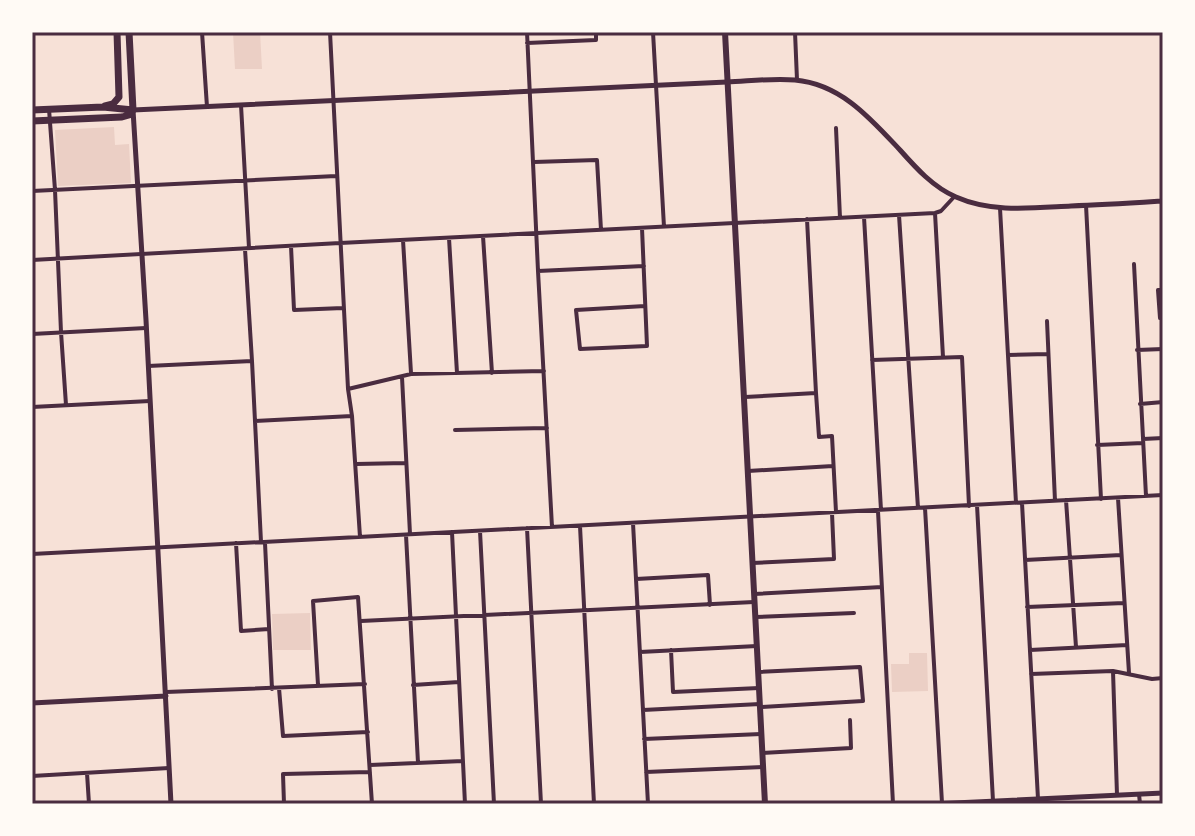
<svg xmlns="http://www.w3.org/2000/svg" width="1195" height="836" viewBox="0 0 1195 836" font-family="Karla,sans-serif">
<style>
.green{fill:#ebcfc5}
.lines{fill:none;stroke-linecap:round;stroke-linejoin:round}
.minor{stroke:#4a2c40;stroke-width:4}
.tertiary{stroke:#4a2c40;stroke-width:5}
.secondary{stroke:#4a2c40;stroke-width:6}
.primary{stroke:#4a2c40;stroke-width:7}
.neatline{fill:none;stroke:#4a2c40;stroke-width:3}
</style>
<rect width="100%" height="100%" fill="#f7e1d7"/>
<path class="green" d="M 233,32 L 260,32 L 262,69 L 235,69 Z
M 114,127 L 115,145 L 129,144 L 131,183 L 58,186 L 55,130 Z
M 310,613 L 311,650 L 273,650 L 272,614 Z
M 909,653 L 927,653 L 928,691 L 892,692 L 891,664 L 909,664 Z"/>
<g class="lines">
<path class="minor" d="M 202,32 L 207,107
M 330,32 L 348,389 L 352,416 L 360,537
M 527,32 L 538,271 L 552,527
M 653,32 L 664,227
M 795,32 L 797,80
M 527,43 L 596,40 L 596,32
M 241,105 L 249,248
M 49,109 L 55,190 L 61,332 L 66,405
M 836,128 L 840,218
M 534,162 L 597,160 L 601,230
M 32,191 L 336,176
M 1086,205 L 1101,499
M 1000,208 L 1016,503
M 935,213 L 943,357
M 899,215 L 918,508
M 864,217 L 881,510
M 642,228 L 647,346 L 580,349 L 576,310 L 645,306
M 483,236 L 492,373
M 449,238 L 457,373
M 403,240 L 411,373
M 291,246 L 294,310 L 343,308
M 245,249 L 252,361 L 261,542
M 32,260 L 340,243 L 935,213 L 941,211 L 954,197
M 1134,264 L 1146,496
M 538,271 L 644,266
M 1160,318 L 1158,290 L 1163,290
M 1047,321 L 1055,501
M 32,334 L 146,328
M 1137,350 L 1163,349
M 1008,355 L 1048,354
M 872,360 L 962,357 L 969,506
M 148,366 L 252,361
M 402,377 L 410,534
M 348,389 L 411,374 L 544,371
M 816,393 L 819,437 L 832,436 L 836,512
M 745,397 L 816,393 L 807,219
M 1140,404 L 1163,402
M 32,407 L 150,401
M 255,421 L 352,416
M 455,430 L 547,428
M 1143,439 L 1163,438
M 1097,445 L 1143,443
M 356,464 L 406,463
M 748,471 L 833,466
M 1118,498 L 1129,673
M 1066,500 L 1076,647
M 1022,503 L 1038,799
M 977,505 L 993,801
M 925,508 L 942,803
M 878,511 L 893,804
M 633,523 L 648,804
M 580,526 L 594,804
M 527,528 L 541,804
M 480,531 L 494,804
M 452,532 L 465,804
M 406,535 L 418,763
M 236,543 L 241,631 L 269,629
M 265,543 L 272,689
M 32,554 L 1163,495
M 1025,560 L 1121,555
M 752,563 L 834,559 L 832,513
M 636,579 L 708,575 L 710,605
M 754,594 L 882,587
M 1027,607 L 1124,603
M 755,617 L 854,613
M 361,621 L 754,602
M 671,650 L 673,692 L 759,688
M 1030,650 L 1127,645
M 640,652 L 757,646
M 1113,671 L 1117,795
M 758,672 L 860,667 L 863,701 L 760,707
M 1031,674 L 1113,671 L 1152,679 L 1163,678
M 318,685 L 313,601 L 358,597 L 372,804
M 413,685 L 459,682
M 279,688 L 283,736 L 368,732
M 166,692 L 365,684
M 643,710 L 760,704
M 644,739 L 761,734
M 762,753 L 851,748 L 850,720
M 370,765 L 463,761
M 646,772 L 763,767
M 87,773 L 89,804
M 32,776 L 169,768
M 1139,794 L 1140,804
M 284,804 L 283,774 L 370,772"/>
<path class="tertiary" d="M 32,703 L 166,696
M 171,804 L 146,320 L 133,110 L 727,82 C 750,81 773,78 795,80 C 841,84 871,119 900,150 C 916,168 933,187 956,197 C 992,213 1032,208 1071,206 C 1102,205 1132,203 1163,201
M 933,804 L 1163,793"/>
<path class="secondary" d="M 725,32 L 765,804"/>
<path class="primary" d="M 129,32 L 133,110
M 105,106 L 113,104 L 119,97 L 117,32
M 32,110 L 103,107 L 133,110
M 32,121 L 122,117 L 129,115 L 133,110"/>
</g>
<rect width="1195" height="836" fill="none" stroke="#fffaf5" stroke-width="68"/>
<rect x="34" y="34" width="1127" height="768" class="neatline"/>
</svg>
